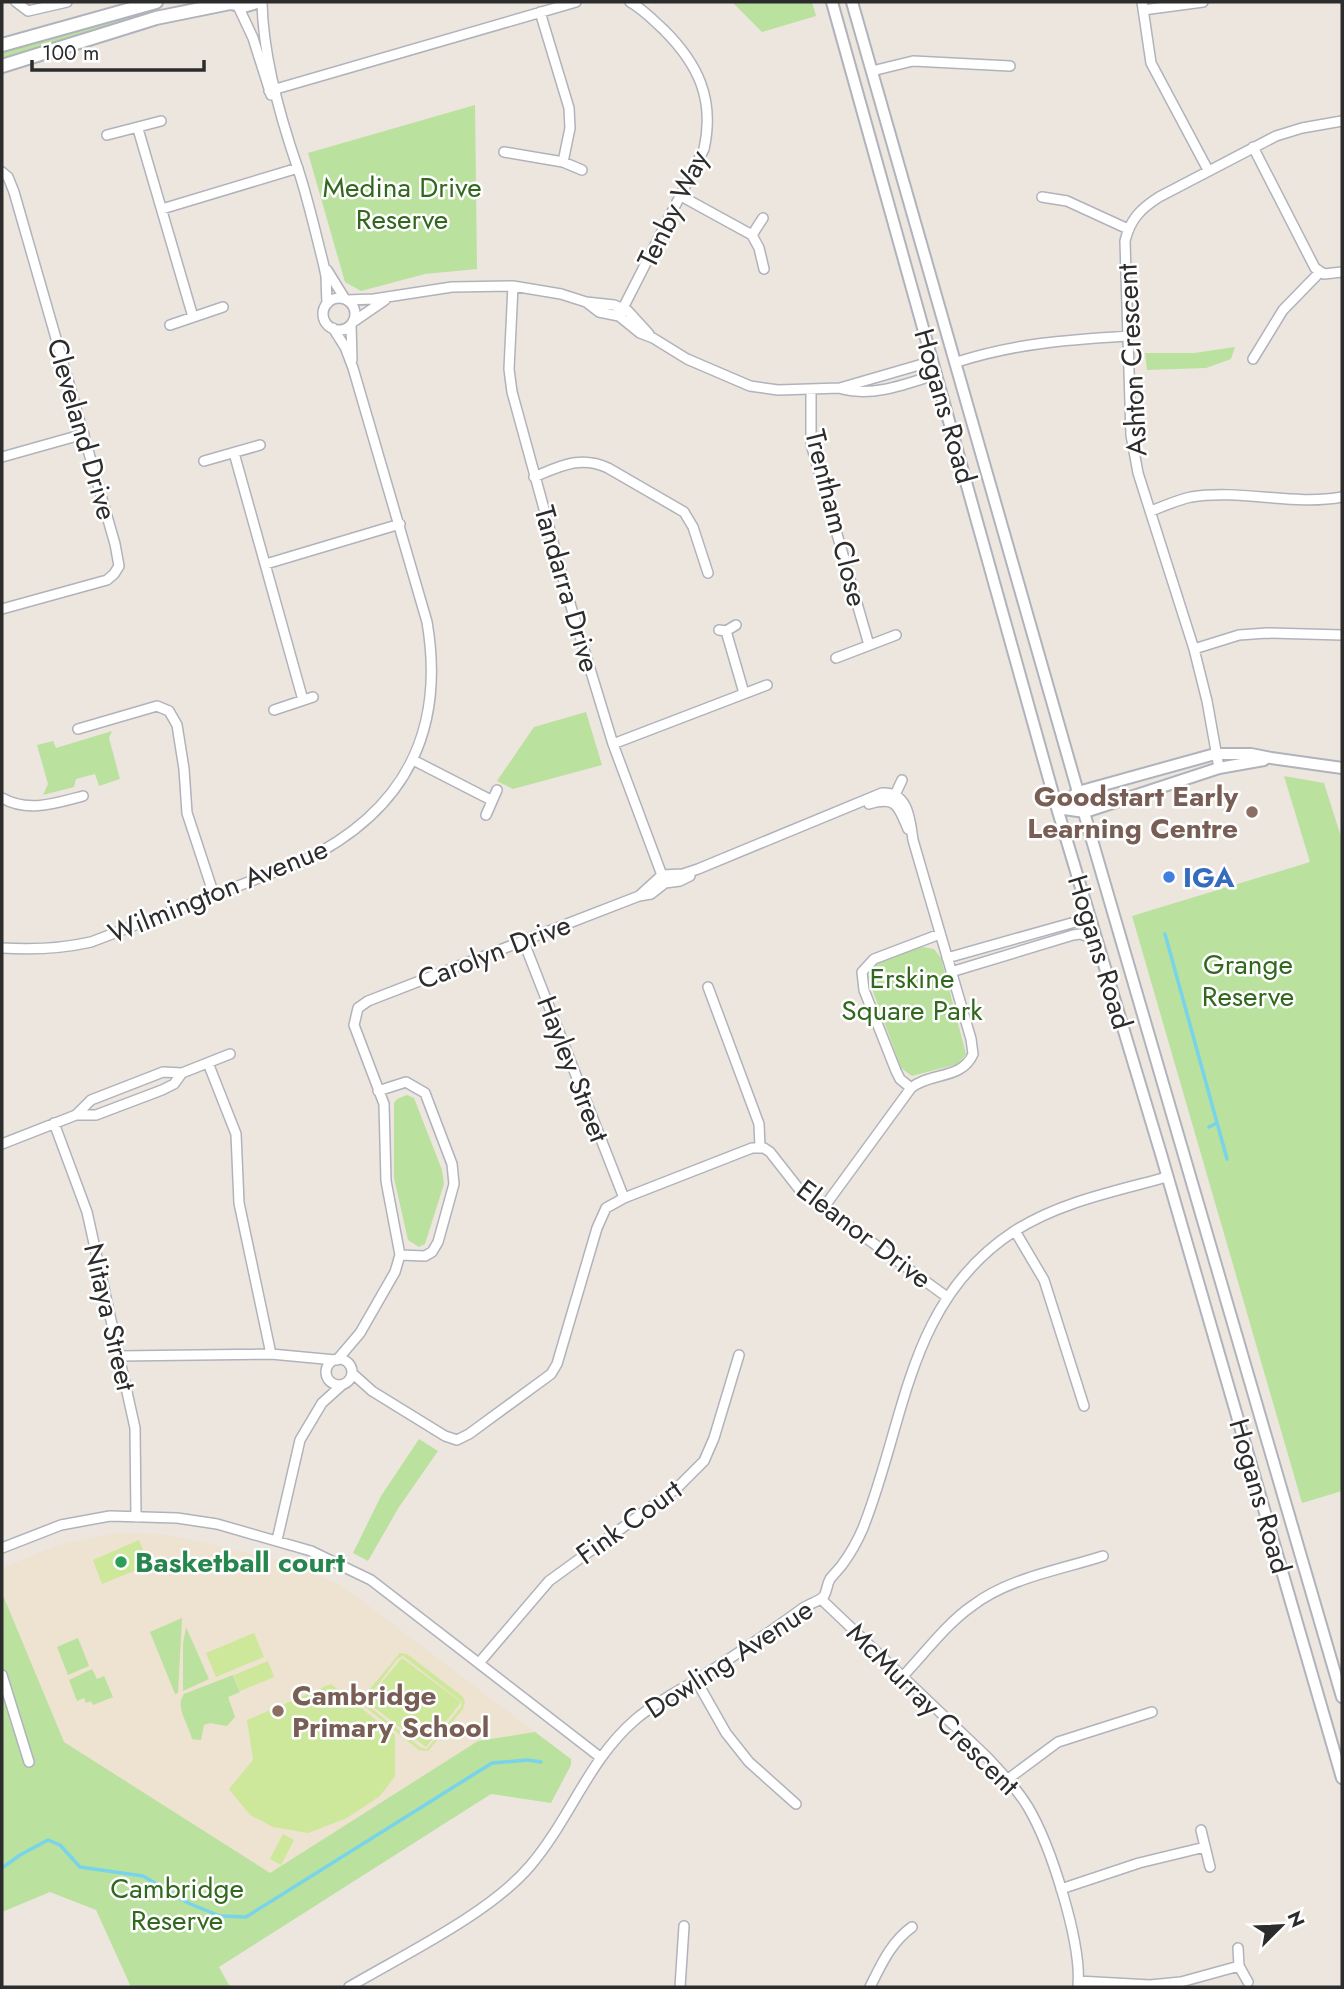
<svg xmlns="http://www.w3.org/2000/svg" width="1344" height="1989" viewBox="0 0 1344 1989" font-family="Jost,sans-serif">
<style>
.education{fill:#eee2d0}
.green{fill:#bae19e}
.pitch{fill:#cde89b;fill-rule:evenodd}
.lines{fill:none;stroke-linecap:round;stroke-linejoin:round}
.stream{stroke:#77d4ea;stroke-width:3.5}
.minor-casing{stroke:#b0b3bc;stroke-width:12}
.tertiary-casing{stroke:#b0b3bc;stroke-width:14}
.secondary-casing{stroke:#b0b3bc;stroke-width:16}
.minor{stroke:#fff;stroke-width:9}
.tertiary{stroke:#fff;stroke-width:10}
.secondary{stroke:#fff;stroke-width:12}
.education-dot{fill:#8d6e63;stroke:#fff;stroke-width:2.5}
.shop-dot{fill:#3f7fe0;stroke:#fff;stroke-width:2.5}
.leisure-dot{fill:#2e9e5b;stroke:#fff;stroke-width:2.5}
.labels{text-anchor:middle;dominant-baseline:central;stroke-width:5;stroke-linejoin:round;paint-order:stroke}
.park-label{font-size:28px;fill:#32681e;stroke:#fff}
.street-label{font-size:28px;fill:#2c2c2c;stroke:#fff}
.education-label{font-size:28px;font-weight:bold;fill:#785e54;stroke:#fff;text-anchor:end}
.shop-label{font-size:28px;font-weight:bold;fill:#366cbe;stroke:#fff;text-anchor:start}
.leisure-label{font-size:28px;font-weight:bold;fill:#27864d;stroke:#fff;text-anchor:start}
</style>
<rect width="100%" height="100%" fill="#ede6df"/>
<path class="education" d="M 114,1533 L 143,1533 L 179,1537 L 283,1561 L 341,1585 L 535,1732 L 478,1741 L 270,1873 L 63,1742 L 2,1593 L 2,1568 L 58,1545 Z"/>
<path class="green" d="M 732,2 L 812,2 L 816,16 L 762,32 Z
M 130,12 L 131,17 L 86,35 L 2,59 L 2,49 Z
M 475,105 L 477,269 L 425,274 L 361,291 L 345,282 L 308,153 Z
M 1235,347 L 1231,359 L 1206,368 L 1147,370 L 1145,353 L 1194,353 Z
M 586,712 L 602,765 L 513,789 L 497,781 L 534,727 Z
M 112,731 L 109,738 L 120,779 L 99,786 L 95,774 L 76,779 L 74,787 L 43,795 L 48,784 L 37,745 L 53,741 L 56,748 Z
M 1284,776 L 1324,783 L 1342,840 L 1342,1491 L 1302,1503 L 1132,916 L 1310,862 Z
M 923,947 L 934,949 L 941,958 L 966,1054 L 958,1064 L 912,1076 L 901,1068 L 868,978 C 872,958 905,953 923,947 Z
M 407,1095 L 414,1098 L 442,1170 L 444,1184 L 425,1244 L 419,1247 L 408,1240 L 394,1178 L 394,1103 L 397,1099 Z
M 419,1439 L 438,1451 L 399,1507 L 368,1561 L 353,1553 L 381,1496 Z
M 2,1593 L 64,1742 L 270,1873 L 478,1741 L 535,1732 L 571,1759 L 571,1765 L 551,1803 L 491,1794 L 219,1967 L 230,1987 L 131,1987 L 96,1910 L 50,1892 L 2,1912 Z
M 182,1618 L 178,1693 L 175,1694 L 150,1632 Z
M 186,1627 L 209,1679 L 183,1691 L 183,1644 Z
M 78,1638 L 89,1666 L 68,1675 L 57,1647 Z
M 92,1669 L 97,1679 L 104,1676 L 113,1697 L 93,1705 L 91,1701 L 86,1703 L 84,1698 L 77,1701 L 69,1680 Z
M 233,1675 L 240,1692 L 228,1697 L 235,1717 L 227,1726 L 210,1723 L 204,1725 L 201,1740 L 192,1739 C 189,1724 174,1707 184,1694 Z"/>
<path class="pitch" d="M 139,1540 L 149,1565 L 102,1584 L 93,1560 Z
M 254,1633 L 264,1657 L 216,1677 L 206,1653 Z
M 400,1653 L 407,1654 L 462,1696 L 465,1701 L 463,1709 L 428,1751 L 419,1750 L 363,1705 L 364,1696 ZM 403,1656 L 462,1702 L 461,1707 L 427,1749 L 421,1748 L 366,1704 L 367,1702 L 426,1747 L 461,1702 L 402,1658 L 366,1701 L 397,1659 Z
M 268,1661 L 274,1677 L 240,1691 L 234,1675 Z
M 331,1684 L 395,1735 L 395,1776 L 380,1796 L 347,1818 L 308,1833 L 273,1827 L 250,1815 L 229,1789 L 253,1760 L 247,1720 Z
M 283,1834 L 294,1840 L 281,1865 L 270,1859 Z"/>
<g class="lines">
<path class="stream" d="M 1165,934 L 1227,1159
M 1209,1127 L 1217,1123
M 2,1868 L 20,1855 L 48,1840 L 60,1845 L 80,1867 L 143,1876 L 188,1903 L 220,1916 L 246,1917 L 492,1763 L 528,1760 L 541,1762"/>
<g class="minor-casing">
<path id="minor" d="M 16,2 L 28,11 L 67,2
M 262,2 C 263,56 280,117 298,169 C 308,199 315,231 323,262 L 326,276 L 327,304
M 1142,2 L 1151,63 L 1208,170
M 238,6 L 253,38 L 271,95
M 1143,10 L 1203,2
M 540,12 L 569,108 L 570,128 L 563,162
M 872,71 L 913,61 L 1010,66
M 269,91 L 576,2
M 138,129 L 193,317
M 107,135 L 161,121
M 1253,147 L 1315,268 L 1324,274 L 1342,272
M 504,152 L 563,162 L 582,170
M 2,172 L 8,177 L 14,192 L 115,544 L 119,566 L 114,574 L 107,580 L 2,609
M 681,196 L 752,235 L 759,248 L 764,269
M 1042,197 L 1067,201 L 1128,229
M 162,209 L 298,168
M 752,235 L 763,218
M 327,270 L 345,299
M 513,286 L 509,369 L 512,392 L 569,600 L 613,744 L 663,878
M323 314a16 16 0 1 1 32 0a16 16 0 1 1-32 0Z
M 347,300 L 374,299 L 452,287 L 513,286 L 561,294 L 586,302 L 614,305 L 628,311 L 649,334
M 586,302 L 599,312 L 619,316 L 640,333 L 653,338 L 687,359 L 750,386 L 778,390 L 840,388 L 933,361
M 619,316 L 704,149 C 715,99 698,64 664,30 C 653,20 643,9 630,2
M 353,322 L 385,300
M 170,325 L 223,307
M 351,325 L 352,360
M 1253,359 L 1283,310 L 1320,272
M 957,362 C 1017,343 1066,340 1128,336
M 842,389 C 874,397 906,384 937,374
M 811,390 L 811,444 L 869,645
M 234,453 L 303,700
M 2,457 L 84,434
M 204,461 L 260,445
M 534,477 C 560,466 581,455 608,468 L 684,512 L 693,527 L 708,573
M 1151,511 C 1164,506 1177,500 1191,497 C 1241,489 1293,506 1342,497
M 266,564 L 400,524
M 719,630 L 726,631 L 736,625
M 726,631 L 744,693
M 1194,649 L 1239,635 L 1267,633 L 1342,635
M 836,658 L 896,635
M 274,710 L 313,697
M 78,729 L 157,706 L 169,711 L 177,725 L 184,769 L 187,813 L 214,895
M 613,744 L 767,685
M 413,760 L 491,800
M 1219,768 L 1207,701 L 1194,649 L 1138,473 L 1131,435 L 1125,241 C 1130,220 1140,209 1159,197 L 1276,136 L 1302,128 L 1342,121
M 894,797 L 902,780
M 2,798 C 28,813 56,803 83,796
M 869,804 C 897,796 898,806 908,829
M 486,815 L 497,790
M 665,883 L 680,881 L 690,876
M 639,896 L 662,875 L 683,874 L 698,869 L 882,793 C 909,792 910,820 913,840 L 971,1039 L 973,1054 C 962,1080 930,1072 911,1088 L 824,1207
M 523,940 L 624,1198
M 2,948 C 33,950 60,949 91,942 L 301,862 C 403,813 446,734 427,622 L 353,368 L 345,347 L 333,328
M 947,958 L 1075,922 L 1088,908
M 951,972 L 1073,935 L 1080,934 L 1096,939
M 708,987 L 759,1124 L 760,1147
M 208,1063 L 236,1134 L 239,1203 L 271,1354
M 911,1088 L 900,1079 L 896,1071 L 864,990 L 862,972 L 874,959 L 940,934
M 378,1091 L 406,1082 L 425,1093 L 452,1164 L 454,1184 L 438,1242 L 432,1252 L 425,1256 L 400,1255
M 76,1115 L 91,1100 L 163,1072 L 182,1073 L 230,1054
M 54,1123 L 87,1212 L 135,1428 L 136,1517
M 2,1144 L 76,1115 L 96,1115 L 162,1090 L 174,1084 L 182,1073
M 1015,1231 L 1044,1280 L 1084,1406
M 119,1356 L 271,1354 L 335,1360
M326 1372a13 13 0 1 1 26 0a13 13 0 1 1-26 0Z
M 337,1360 L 360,1333 L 395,1272 L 400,1255 L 386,1181 L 384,1104 L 354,1025 L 358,1008 L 368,1001 L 639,896 L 651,894 L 665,883
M 352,1373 L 372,1391 L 445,1436 L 457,1440 L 469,1434 L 551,1374 L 557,1364 L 597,1228 L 606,1208 L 624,1198 L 752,1148 L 764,1148 L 770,1152 L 799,1189 L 947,1297
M 277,1540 L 300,1440 L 322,1403 L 342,1385
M 2,1548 L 61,1525 L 110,1516 L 177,1518 L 217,1524 L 311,1551 L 371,1580 L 600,1757
M 821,1599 L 987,1757 C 1002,1773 1017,1789 1028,1807 C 1051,1846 1082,1943 1078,1987
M 479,1663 L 549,1581 L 677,1488 L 704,1461 L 714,1438 L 739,1355
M 2,1675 L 29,1762
M 904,1675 C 925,1653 946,1624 972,1606 C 1008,1578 1060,1570 1103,1556
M 696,1680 L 726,1733 L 749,1762 L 796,1804
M 1008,1779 L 1058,1742 L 1152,1712
M 1201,1830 L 1210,1867
M 1061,1889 L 1139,1863 L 1205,1847
M 1238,1948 L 1239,1966 L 1248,1982
M 1078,1981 L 1150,1985 L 1181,1982 L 1239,1966
M 349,1987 C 405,1954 489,1914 530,1866 C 571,1818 588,1760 636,1719 C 655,1703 677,1692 698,1679 C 734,1656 769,1633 803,1608 C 810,1603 819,1602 824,1596 C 827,1591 827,1584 830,1579 C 834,1574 838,1570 842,1565 C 850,1554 858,1540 863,1528 C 906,1420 907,1302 1013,1232 C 1059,1202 1116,1191 1167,1177
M 680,1987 L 684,1926
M 870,1987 C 881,1965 891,1942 912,1927"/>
</g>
<g class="tertiary-casing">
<path id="tertiary" d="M 832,2 L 1057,808 L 1161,1154 L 1342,1778
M 852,2 L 1078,792 L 1342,1697
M 1057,808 L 1078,792 L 1215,754 L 1251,754 L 1271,758 L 1342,768
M 1057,808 L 1085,812 L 1219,768 L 1264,760"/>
</g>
<g class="secondary-casing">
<path id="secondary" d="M 228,2 L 243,6 L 257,2
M 2,45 L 156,2
M 2,66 L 156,18 L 230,3"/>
</g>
<use href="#minor" class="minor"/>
<use href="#tertiary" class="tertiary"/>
<use href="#secondary" class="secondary"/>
</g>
<g class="education-dot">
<circle cx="1252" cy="812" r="7"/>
<circle cx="278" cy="1711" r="7"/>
</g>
<circle class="shop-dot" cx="1169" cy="877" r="7"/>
<circle class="leisure-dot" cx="121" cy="1562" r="7"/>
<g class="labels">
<g class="park-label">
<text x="402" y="187">Medina Drive<tspan x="402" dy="32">Reserve</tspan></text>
<text x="1248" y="964">Grange<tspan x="1248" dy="32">Reserve</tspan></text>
<text x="912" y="978">Erskine<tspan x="912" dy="32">Square Park</tspan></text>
<text x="177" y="1888">Cambridge<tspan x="177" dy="32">Reserve</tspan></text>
</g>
<g class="street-label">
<text transform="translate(673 209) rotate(-64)">Tenby Way</text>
<text transform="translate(1132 360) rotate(-93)">Ashton Crescent</text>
<text transform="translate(945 406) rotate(74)">Hogans Road</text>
<text transform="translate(82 429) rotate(74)">Cleveland Drive</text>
<text transform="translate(836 518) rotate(76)">Trentham Close</text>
<text transform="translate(567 589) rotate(74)">Tandarra Drive</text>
<text transform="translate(218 891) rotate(-22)">Wilmington Avenue</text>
<text transform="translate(494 952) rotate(-21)">Carolyn Drive</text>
<text transform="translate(1100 952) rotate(73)">Hogans Road</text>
<text transform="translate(573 1069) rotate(69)">Hayley Street</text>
<text transform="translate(864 1234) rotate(37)">Eleanor Drive</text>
<text transform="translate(110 1317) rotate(77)">Nitaya Street</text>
<text transform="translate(1260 1496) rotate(74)">Hogans Road</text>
<text transform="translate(629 1522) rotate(-36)">Fink Court</text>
<text transform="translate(729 1659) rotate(-33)">Dowling Avenue</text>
<text transform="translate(933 1709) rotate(45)">McMurray Crescent</text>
</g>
<g class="education-label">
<text x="1238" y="796">Goodstart Early<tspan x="1238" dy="32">Learning Centre</tspan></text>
<text x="292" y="1695" text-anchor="start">Cambridge<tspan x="292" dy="32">Primary School</tspan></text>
</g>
<g class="shop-label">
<text x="1183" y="877">IGA</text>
</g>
<g class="leisure-label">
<text x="135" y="1562">Basketball court</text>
</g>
</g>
<rect width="1344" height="1989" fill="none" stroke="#2c2c2c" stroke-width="7"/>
<g transform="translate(1281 1926) rotate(66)" stroke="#ffffff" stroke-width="5" paint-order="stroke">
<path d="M0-5L12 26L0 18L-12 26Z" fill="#2c2c2c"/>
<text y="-10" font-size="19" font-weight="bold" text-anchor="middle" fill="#2c2c2c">N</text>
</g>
<path d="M32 60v10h172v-10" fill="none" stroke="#2c2c2c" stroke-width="3.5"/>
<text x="42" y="60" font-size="21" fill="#2c2c2c" stroke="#ffffff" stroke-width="5" paint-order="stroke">100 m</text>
</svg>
